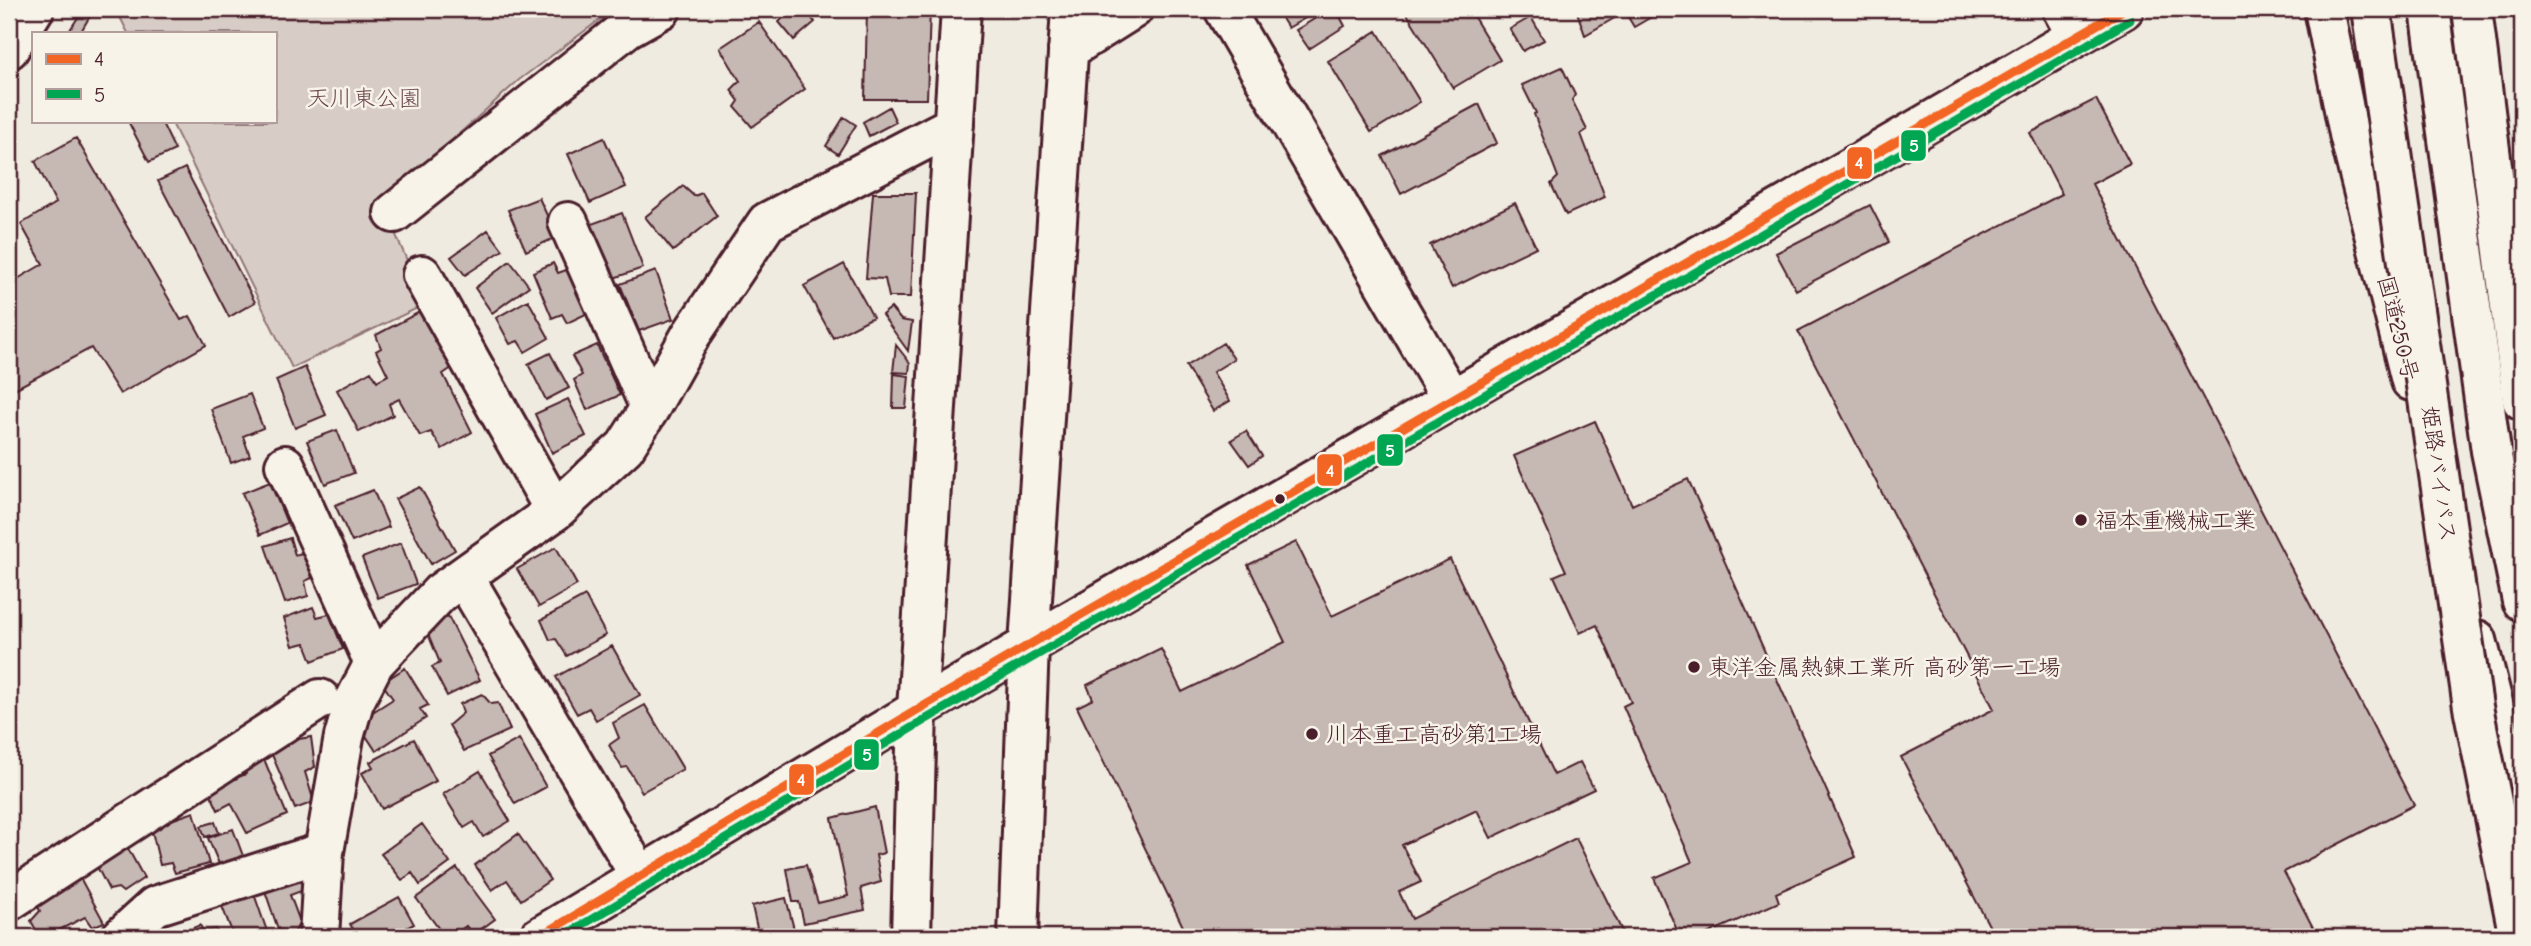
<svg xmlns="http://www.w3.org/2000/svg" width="2531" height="946" viewBox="0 0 2531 946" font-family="'Comic Neue','Klee One',sans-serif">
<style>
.green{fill:#d8cdc6;stroke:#917678;stroke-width:2}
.building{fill:#c6b8b3;stroke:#4a1f2b;stroke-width:2}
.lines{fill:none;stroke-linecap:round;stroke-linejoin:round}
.minor-casing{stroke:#4a1f2b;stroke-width:44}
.trunk-casing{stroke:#4a1f2b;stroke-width:44}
.motorway-casing{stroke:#4a1f2b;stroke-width:44}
.minor{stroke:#f7f3e8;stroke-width:38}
.trunk{stroke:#f7f3e8;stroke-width:38}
.motorway{stroke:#f7f3e8;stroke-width:38}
.motorway-bridge-casing{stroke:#4a1f2b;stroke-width:44;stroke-linecap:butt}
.motorway-bridge{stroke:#f7f3e8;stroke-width:38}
.bus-1-casing{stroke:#f7f3e8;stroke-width:14}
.bus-2-casing{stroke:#f7f3e8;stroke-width:14}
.bus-1{stroke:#f26522;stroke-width:9}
.bus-2{stroke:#00a651;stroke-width:9}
.bus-dot{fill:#4a1f2b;stroke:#f7f3e8;stroke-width:2.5}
.labels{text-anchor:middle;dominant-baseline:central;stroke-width:5;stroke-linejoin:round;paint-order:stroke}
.park-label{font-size:23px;fill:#6e4a52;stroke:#f7f3e8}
.street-label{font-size:23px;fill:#4a1f2b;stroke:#f7f3e8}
.poi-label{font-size:23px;fill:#4a1f2b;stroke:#f7f3e8;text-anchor:start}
.line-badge{stroke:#f7f3e8;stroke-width:2.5}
.badge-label{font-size:19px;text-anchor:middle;font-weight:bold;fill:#fff}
</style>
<rect width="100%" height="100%" fill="#f0ebe0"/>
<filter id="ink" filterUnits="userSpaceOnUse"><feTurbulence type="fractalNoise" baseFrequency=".0143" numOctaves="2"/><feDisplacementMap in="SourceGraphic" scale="14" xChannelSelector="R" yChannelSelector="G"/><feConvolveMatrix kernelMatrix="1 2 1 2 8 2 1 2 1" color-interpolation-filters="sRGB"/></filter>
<g filter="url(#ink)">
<path class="green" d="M 116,9 L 614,9 L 519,80 L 382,203 L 426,304 L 292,368 L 171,121 L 275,121 L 275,33 L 128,33 Z"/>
<path class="building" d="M 792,9 L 804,9 L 815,22 L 794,40 L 779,22 Z
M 867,9 L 930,9 L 927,99 L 865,99 Z
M 1276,9 L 1321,9 L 1288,28 Z
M 1331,9 L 1336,9 L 1345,26 L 1309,49 L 1296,30 Z
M 1404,9 L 1469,9 L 1500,60 L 1453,88 Z
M 1576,9 L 1665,9 L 1634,27 L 1625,12 L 1585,35 Z
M 82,11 L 90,16 L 80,33 L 68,33 Z
M 1531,17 L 1544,40 L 1523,51 L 1510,29 Z
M 759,22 L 805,89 L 752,127 L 735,107 L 739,101 L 731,90 L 740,81 L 720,48 Z
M 1377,31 L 1420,102 L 1371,132 L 1328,61 Z
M 1562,67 L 1575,95 L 1572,100 L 1587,130 L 1581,134 L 1605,197 L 1566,215 L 1551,184 L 1558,177 L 1534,114 L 1536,113 L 1522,85 Z
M 2096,99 L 2130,164 L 2092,184 L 2414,805 L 2284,872 L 2318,937 L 1995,937 L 1901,757 L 1994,709 L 1798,331 L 2062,194 L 2030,133 Z
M 1479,104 L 1497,143 L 1401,194 L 1382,156 Z
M 889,107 L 896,122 L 869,136 L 863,122 Z
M 844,117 L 856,125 L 838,154 L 826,146 Z
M 128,121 L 161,121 L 175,150 L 149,162 Z
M 76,138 L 181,320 L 190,316 L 206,345 L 120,394 L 91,348 L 9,392 L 9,338 L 16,334 L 9,321 L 9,284 L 43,264 L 21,224 L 56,203 L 35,161 Z
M 604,138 L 626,187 L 590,203 L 568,154 Z
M 185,168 L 255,302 L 229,317 L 158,181 Z
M 683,186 L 694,196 L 702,193 L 717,216 L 673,251 L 645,217 Z
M 873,193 L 916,193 L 911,297 L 889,297 L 885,279 L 866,278 Z
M 539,198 L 557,237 L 526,251 L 508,210 Z
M 1515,203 L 1536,247 L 1452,288 L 1430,245 Z
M 1870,205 L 1889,242 L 1796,290 L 1776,253 Z
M 622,213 L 643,268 L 608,280 L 586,226 Z
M 488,230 L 503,250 L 465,275 L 451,257 Z
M 510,261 L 529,286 L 492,313 L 475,288 Z
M 553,263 L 558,273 L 569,269 L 588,313 L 567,323 L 562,314 L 552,318 L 533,272 Z
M 844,264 L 873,317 L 833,338 L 804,286 Z
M 656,271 L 673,319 L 639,331 L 620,284 Z
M 528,300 L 549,338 L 525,352 L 518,341 L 510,344 L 496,318 Z
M 891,308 L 901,320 L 912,322 L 908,351 L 882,315 Z
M 425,309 L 456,365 L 443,374 L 472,432 L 442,449 L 431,432 L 420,436 L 399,399 L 389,404 L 393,415 L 359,432 L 337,390 L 371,371 L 377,381 L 388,375 L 376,351 L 381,348 L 376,335 Z
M 1223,343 L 1234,359 L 1213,372 L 1230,401 L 1213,411 L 1186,366 Z
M 597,345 L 620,395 L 587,410 L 574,380 L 582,375 L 572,356 Z
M 896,345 L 910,363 L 909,373 L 893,372 Z
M 550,353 L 569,388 L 546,400 L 528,364 Z
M 305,367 L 326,415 L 295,428 L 276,380 Z
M 894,374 L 909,376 L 906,408 L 893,408 Z
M 250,394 L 263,428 L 243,436 L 250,456 L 231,463 L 211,409 Z
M 568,399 L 586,436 L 552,453 L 535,414 Z
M 1595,421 L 1632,505 L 1688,479 L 1856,857 L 1776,893 L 1779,902 L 1700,937 L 1680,937 L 1654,878 L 1692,862 L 1623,706 L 1631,702 L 1597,625 L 1580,633 L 1554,576 L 1566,571 L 1514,456 Z
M 337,430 L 354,473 L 325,484 L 307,441 Z
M 1246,431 L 1262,456 L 1249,465 L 1231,440 Z
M 270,482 L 287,523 L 260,535 L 242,493 Z
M 420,487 L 455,550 L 431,564 L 395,499 Z
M 373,490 L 389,527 L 352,542 L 335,505 Z
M 290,538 L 295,555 L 305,552 L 312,578 L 305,581 L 308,596 L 285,603 L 265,546 Z
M 1296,542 L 1332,616 L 1450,559 L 1554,775 L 1580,762 L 1594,789 L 1491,838 L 1477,810 L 1402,845 L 1421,882 L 1399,892 L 1412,919 L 1576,838 L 1625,937 L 1188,937 L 1077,707 L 1093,699 L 1087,685 L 1161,649 L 1182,692 L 1285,642 L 1248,565 Z
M 401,543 L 416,584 L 378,598 L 362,558 Z
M 556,547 L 577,585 L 539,607 L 517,569 Z
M 585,596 L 606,635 L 567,656 L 556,639 L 550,640 L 541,620 Z
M 313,607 L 317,617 L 329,614 L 343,649 L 312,661 L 305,643 L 293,646 L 284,618 Z
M 448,616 L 480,680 L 447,696 L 432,667 L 440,663 L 426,629 Z
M 612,646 L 640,695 L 596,720 L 589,708 L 577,714 L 556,677 Z
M 405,668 L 428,705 L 420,709 L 426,718 L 376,751 L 357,722 L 393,699 L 382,683 Z
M 482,694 L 491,704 L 498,703 L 510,730 L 464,751 L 449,725 L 463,713 L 460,704 Z
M 645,705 L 683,769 L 642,792 L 627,767 L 622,768 L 609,745 L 619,738 L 613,723 Z
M 311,737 L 315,767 L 305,772 L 314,802 L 295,809 L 270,750 L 281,742 Z
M 414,739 L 436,781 L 382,809 L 362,773 L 373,767 L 370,762 Z
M 519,739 L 546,787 L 515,804 L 488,756 Z
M 264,759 L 287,815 L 247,833 L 231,803 L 218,810 L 209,790 L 246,774 L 244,769 Z
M 480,771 L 510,821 L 483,837 L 474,822 L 464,828 L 443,794 Z
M 875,807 L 884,853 L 876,855 L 881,882 L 861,888 L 865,910 L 804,923 L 799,902 L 793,902 L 787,869 L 806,865 L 818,903 L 848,896 L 832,818 Z
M 194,812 L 209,864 L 175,873 L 171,863 L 160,865 L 151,827 Z
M 215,822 L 219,833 L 205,837 L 201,826 Z
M 422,824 L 450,863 L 420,885 L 412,873 L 402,880 L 381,854 Z
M 233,829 L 243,856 L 219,864 L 208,838 Z
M 518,834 L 550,880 L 521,900 L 507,880 L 492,890 L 475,865 Z
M 126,845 L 144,878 L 123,892 L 118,888 L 109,890 L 95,863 Z
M 457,868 L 495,919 L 473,935 L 466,926 L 451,937 L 445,937 L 416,898 Z
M 298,870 L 304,890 L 290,895 L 300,922 L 293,935 L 278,929 L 263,885 Z
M 78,874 L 104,922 L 92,927 L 85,917 L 45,937 L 40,937 L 31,921 L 40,911 L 35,899 Z
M 252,888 L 269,937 L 234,937 L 220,901 Z
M 399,897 L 414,924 L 389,937 L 357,937 L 350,924 Z
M 786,898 L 796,937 L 759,937 L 752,906 Z
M 200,925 L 203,931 L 216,929 L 219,937 L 191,937 L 188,930 Z"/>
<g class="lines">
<g class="minor-casing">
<path id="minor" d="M 1224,9 L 1452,400
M 2062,9 L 2077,36
M 9,49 L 34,9
M 1068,50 L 1133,9
M 394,213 L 627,28 L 661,9
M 568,222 L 650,408
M 422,275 L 555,511
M 285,465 L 374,663
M 464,577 L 640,876
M 9,901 L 320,699
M 121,937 L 155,906 L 324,852
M 319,937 L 324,852 L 344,737 L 354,702 L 374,663 L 440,593 L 555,511 L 625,447 L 650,408 L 691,335 L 767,222 L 954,125
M 911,937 L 917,710 L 961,9
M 1018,937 L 1029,645 L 1071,9"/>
</g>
<g class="trunk-casing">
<path id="trunk" d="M 2324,9 L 2349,134 L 2411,381
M 2472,9 L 2522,400
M 2477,640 L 2493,703 L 2522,850
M 539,937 L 917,710 L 2124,9"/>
</g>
<g class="motorway-casing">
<path id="motorway" d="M 2430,9 L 2491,451 L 2522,601"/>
</g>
<use href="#minor" class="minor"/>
<use href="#trunk" class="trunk"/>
<use href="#motorway" class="motorway"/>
<g class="motorway-bridge-casing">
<path id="motorway-bridge" d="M 2371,9 L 2473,707 L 2519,937"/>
</g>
<use href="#motorway-bridge" class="motorway-bridge"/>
<g class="bus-1-casing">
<path id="bus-1" d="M 539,937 L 917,710 L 2124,9"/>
</g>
<g class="bus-2-casing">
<path id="bus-2" d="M 562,937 L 923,721 L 2130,20"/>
</g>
<use href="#bus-1" class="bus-1"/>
<use href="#bus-2" class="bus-2"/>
</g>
</g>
<g class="bus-dot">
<circle cx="1280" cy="499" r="6"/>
<circle cx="2081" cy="520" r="7"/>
<circle cx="1694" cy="667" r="7"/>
<circle cx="1312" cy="734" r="7"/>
</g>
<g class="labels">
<g class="park-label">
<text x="364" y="98">天川東公園</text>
</g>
<g class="street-label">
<text transform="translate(2398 328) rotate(76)">国道250号</text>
<text transform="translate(2439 474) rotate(82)">姫路バイパス</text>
</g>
<g class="poi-label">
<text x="2095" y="520">福本重機械工業</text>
<text x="1708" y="667">東洋金属熱錬工業所 高砂第一工場</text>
<text x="1326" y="734">川本重工高砂第1工場</text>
</g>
</g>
<g class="line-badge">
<rect x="1900" y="129" width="27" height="33" rx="7" fill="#00a651"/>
<rect x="1846" y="146" width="27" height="34" rx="7" fill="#f26522"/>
<rect x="1376" y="433" width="28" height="34" rx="7" fill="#00a651"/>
<rect x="1316" y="453" width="27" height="34" rx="7" fill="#f26522"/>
<rect x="853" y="738" width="27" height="33" rx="7" fill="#00a651"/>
<rect x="788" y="763" width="27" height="33" rx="7" fill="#f26522"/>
</g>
<g class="badge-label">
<text x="1914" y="152">5</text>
<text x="1859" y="169">4</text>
<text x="1390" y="457">5</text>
<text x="1330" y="477">4</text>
<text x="867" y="761">5</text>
<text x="801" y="786">4</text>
</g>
<rect width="2531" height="946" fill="none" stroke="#f7f3e8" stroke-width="35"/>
<rect x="18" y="18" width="2496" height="911" fill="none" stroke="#4a1f2b" stroke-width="2.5" filter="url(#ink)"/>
<rect x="32" y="32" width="245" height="91" fill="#f7f3e8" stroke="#b29e9c" stroke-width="2"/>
<rect x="46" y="54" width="35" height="10" fill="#f26522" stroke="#b29e9c" stroke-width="2"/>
<text x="94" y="66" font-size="21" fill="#4a1f2b">4</text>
<rect x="46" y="89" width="35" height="10" fill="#00a651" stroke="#b29e9c" stroke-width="2"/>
<text x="94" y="102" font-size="21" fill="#4a1f2b">5</text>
</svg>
